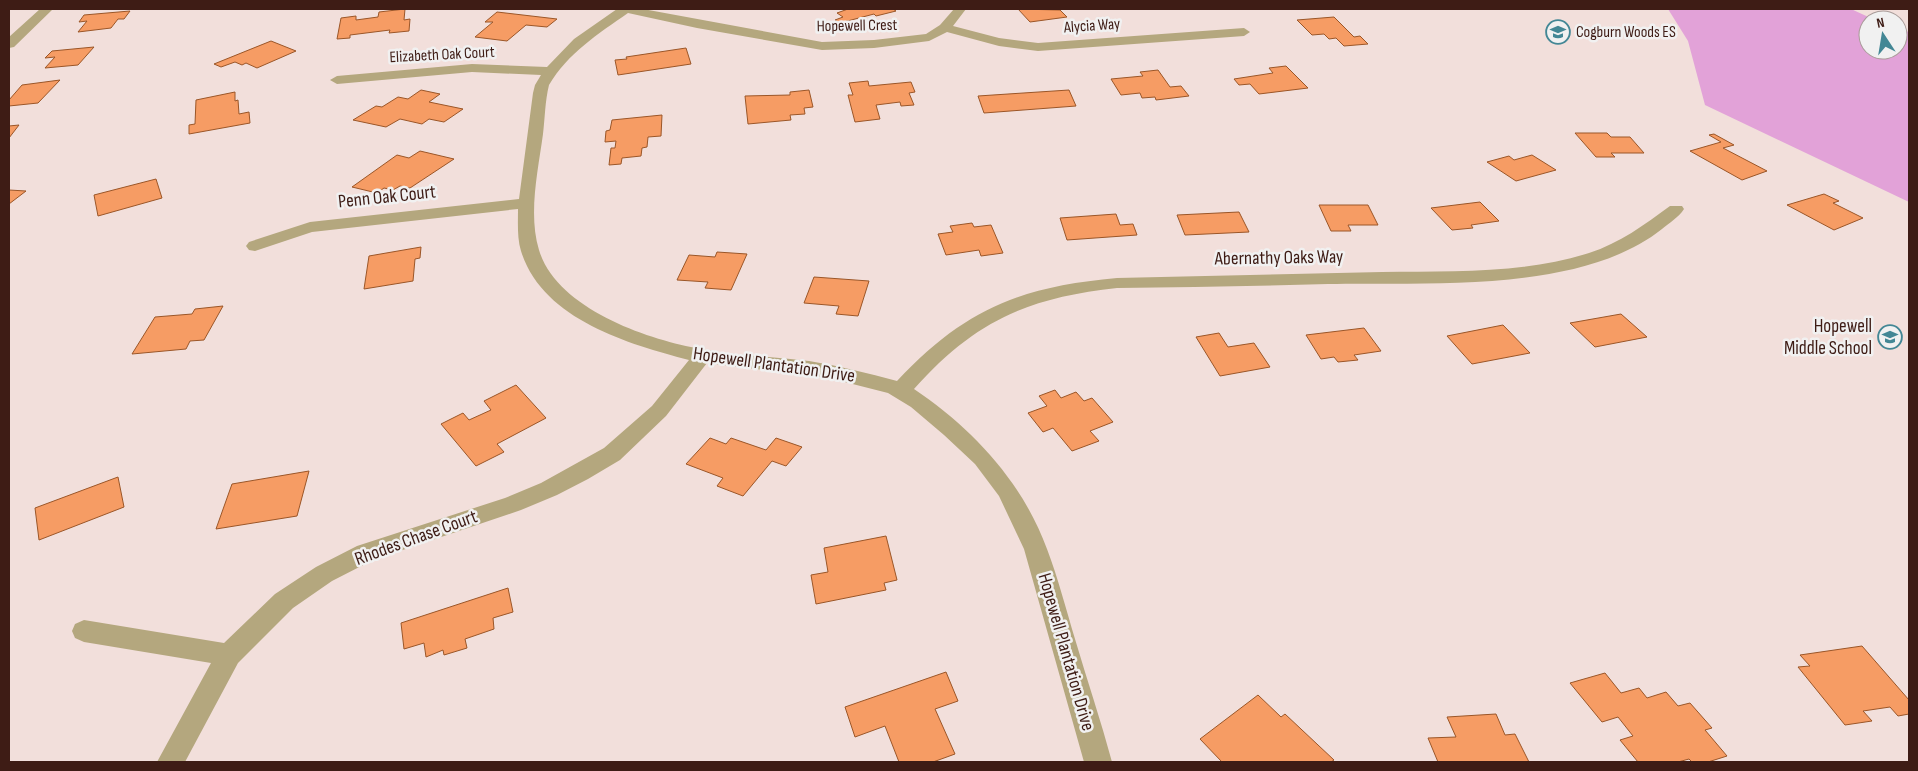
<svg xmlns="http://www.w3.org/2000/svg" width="1918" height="771" viewBox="0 0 1918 771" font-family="'Sofia Sans Condensed',sans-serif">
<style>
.green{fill:#e2a2d8}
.building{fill:#f69c64;stroke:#9b5628}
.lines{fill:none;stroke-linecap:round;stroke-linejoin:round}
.minor{fill:#b4a77e;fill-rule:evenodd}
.labels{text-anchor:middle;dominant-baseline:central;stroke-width:5;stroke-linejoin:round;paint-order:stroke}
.far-street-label{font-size:16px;fill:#3e1c15;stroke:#f1f1f1}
.far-poi-label{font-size:16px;fill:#3e1c15;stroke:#f1f1f1;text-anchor:start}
.street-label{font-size:19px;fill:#3e1c15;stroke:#f1f1f1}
.poi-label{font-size:19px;fill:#3e1c15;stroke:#f1f1f1;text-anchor:end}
</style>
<rect width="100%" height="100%" fill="#f2dfdb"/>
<path class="green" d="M 1668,9 L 1851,9 L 1875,20 L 1868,20 L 1868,50 L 1898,50 L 1898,29 L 1909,32 L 1909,202 L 1705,105 L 1688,41 Z"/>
<path class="building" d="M 405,9 L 404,20 L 410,19 L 409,31 L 389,33 L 390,30 L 350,35 L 350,38 L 337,39 L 341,18 L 356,16 L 356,20 L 378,17 L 379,12 Z
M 848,9 L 895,9 L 893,9 L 896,11 L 876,16 L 874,14 L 840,23 L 835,20 L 843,17 L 837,13 Z
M 1018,9 L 1060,10 L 1067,17 L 1030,22 Z
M 130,11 L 124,19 L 118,19 L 111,28 L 78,32 L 87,21 L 79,22 L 84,15 Z
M 497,12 L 557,19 L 547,27 L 526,25 L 507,41 L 475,37 L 493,22 L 485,22 Z
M 1334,17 L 1354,37 L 1360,36 L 1368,44 L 1344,46 L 1336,38 L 1329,39 L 1324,34 L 1312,35 L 1297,20 Z
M 271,41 L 296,51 L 257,68 L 246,63 L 242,65 L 235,62 L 221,67 L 214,64 Z
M 94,47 L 78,65 L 45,68 L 55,57 L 45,58 L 52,51 Z
M 686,48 L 691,64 L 618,75 L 615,60 L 627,59 L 626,57 Z
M 1286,66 L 1308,88 L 1259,94 L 1250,84 L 1239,85 L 1234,79 L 1273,73 L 1269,68 Z
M 1158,70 L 1170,87 L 1181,86 L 1189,96 L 1156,100 L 1155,97 L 1142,98 L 1140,93 L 1121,95 L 1111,79 L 1143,76 L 1140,72 Z
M 60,80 L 38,103 L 9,106 L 9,100 L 22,85 Z
M 868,81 L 869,86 L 911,82 L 915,92 L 909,93 L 914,105 L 901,106 L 900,102 L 876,105 L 880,119 L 855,122 L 848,95 L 853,95 L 849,83 Z
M 421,90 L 440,94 L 429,102 L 463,109 L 444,122 L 429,119 L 422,124 L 400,119 L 386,127 L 353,120 L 376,106 L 382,107 L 398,97 L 408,99 Z
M 809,90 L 813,107 L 804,108 L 805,114 L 790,115 L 791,120 L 748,124 L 745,96 L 790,95 L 790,92 Z
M 1069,90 L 1076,106 L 984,113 L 978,96 Z
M 235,92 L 235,101 L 238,100 L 239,114 L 249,112 L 250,123 L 189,134 L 189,125 L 195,124 L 196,100 Z
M 662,115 L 661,136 L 648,137 L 647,147 L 642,148 L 641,156 L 622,158 L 621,164 L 609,165 L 611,148 L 615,148 L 616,141 L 605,142 L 606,131 L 610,130 L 612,120 Z
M 19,125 L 9,138 L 9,126 Z
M 1575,133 L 1607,133 L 1611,137 L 1630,137 L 1644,153 L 1611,153 L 1615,157 L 1596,157 Z
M 1714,134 L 1734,145 L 1723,148 L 1767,171 L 1742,180 L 1690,151 L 1721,142 L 1709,135 Z
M 420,151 L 454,159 L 410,188 L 400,186 L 393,190 L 384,188 L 377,193 L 352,187 L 397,155 L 409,158 Z
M 1532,155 L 1556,170 L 1516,181 L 1487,162 L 1509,156 L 1514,160 Z
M 156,179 L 162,198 L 98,216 L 94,195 Z
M 9,190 L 26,191 L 9,204 Z
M 1824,194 L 1839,201 L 1833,203 L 1863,218 L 1834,230 L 1787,205 Z
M 1480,202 L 1499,221 L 1471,225 L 1473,228 L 1452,230 L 1431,208 Z
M 1319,205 L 1368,205 L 1378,225 L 1348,225 L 1351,231 L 1331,231 Z
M 1239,212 L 1249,232 L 1185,235 L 1177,215 Z
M 1116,214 L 1120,225 L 1133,224 L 1137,235 L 1067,240 L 1060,218 Z
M 972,223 L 974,227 L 991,225 L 1003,253 L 981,256 L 979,250 L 946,255 L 938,234 L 953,232 L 950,226 Z
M 421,247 L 420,258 L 415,259 L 413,281 L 364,289 L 369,256 Z
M 717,252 L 747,254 L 731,290 L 705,288 L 708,282 L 677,280 L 689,255 L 715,257 Z
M 814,277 L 869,281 L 858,316 L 836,314 L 839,306 L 804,303 Z
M 223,306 L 204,340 L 190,341 L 186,349 L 132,354 L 155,317 L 192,314 L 195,309 Z
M 1621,314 L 1647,337 L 1595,347 L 1570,323 Z
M 1503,325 L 1530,353 L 1472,364 L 1447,336 Z
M 1364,328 L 1381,351 L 1354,355 L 1358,360 L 1338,362 L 1334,357 L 1321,359 L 1306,335 Z
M 1219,333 L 1228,347 L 1254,343 L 1270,367 L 1220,376 L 1196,337 Z
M 516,385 L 546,418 L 497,444 L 504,452 L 476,466 L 441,424 L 463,413 L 469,420 L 491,410 L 484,401 Z
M 1055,390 L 1061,398 L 1076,392 L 1084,401 L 1092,398 L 1113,422 L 1090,431 L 1099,441 L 1072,451 L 1053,428 L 1043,432 L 1028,413 L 1047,406 L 1039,396 Z
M 710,438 L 726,444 L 731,438 L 766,450 L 776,438 L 802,447 L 786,466 L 772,461 L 743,496 L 717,486 L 723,478 L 686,464 Z
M 309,471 L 297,516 L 216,529 L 232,484 Z
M 118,477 L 124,507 L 39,540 L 35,508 Z
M 886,536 L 897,580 L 884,583 L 886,590 L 816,604 L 811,575 L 828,572 L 824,548 Z
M 508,588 L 513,612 L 493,618 L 494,629 L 465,639 L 467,648 L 444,655 L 443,650 L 426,657 L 424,643 L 404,649 L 401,623 Z
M 1862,646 L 1909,700 L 1909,714 L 1898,716 L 1890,707 L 1863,711 L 1872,721 L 1845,725 L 1798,667 L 1810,666 L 1800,655 Z
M 946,672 L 958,701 L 935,709 L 955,754 L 933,762 L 899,762 L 885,726 L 855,737 L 845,707 Z
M 1605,673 L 1621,693 L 1639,688 L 1647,698 L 1666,692 L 1678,706 L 1690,703 L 1712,728 L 1705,730 L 1727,756 L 1708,762 L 1692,762 L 1689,759 L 1678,762 L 1638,762 L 1620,740 L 1633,736 L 1618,717 L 1602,722 L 1570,683 Z
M 1258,695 L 1281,717 L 1285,714 L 1334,760 L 1331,762 L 1222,762 L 1200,739 Z
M 1496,714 L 1505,735 L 1515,734 L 1529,762 L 1438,762 L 1428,738 L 1456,737 L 1447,717 Z"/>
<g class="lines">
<path class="minor" d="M 40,9 L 53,9 L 14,47 L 9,48 L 9,37 Z
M 617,9 L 643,9 L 822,42 L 874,40 L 926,34 L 940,25 L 954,9 L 966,9 L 953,26 L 999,38 L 1038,43 L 1244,28 L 1250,32 L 1244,36 L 1038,51 L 999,46 L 947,32 L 929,41 L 874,48 L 822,50 L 697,28 L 628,13 C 598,34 568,53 549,85 C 545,101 545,118 543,134 C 538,171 528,214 539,250 C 556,307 643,338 696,348 C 733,356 771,356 809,361 C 839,366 868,373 897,381 C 965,309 1019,287 1117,278 C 1205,276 1294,274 1382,272 C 1451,271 1523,274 1589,253 C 1620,243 1644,225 1670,206 L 1682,206 L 1684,209 C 1679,217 1669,223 1662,229 C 1580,294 1428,282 1328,284 C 1258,286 1187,287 1117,288 C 1027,298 975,321 914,389 C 972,428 1022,481 1047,549 C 1058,578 1066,609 1075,639 C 1087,680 1101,721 1112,762 L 1084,762 L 1024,549 L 999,496 L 975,464 L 944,435 L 911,407 L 888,393 L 829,378 L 707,363 L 666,416 L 620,460 L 588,479 L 557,495 L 521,510 L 373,560 L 332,581 L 293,608 L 238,663 L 185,762 L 157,762 L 211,663 L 84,642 L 75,638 L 72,631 L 75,624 L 84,620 L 224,643 L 275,594 L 316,567 L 357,546 L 505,498 L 541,483 L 604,448 L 652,406 L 689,360 C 628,344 542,319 521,251 C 517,238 518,223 518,209 L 312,232 L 255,251 L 249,250 L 246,246 L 249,242 L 310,222 L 519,199 L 533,93 L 535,85 L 541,75 L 472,72 L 337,84 L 330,80 L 337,76 L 472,64 L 547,67 L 574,39 Z"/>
</g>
<defs>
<g id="school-ring" transform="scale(1.25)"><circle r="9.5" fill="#f1f1f1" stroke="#438795" stroke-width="1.5"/><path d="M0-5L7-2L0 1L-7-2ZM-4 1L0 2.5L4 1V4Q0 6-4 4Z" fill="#438795"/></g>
</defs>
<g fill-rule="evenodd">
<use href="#school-ring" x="1558" y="32"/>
<use href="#school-ring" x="1890" y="337"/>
</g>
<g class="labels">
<g class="far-street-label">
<text transform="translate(857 26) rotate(-1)">Hopewell Crest</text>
<text transform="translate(1092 26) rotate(-4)">Alycia Way</text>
<text transform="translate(442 55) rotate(-3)">Elizabeth Oak Court</text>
</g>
<g class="far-poi-label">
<text x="1576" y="32">Cogburn Woods ES</text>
</g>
<g class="street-label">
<text transform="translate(387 197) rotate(-6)">Penn Oak Court</text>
<text transform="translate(1279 258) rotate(-1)">Abernathy Oaks Way</text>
<text transform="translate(774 365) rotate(8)">Hopewell Plantation Drive</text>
<text transform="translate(416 538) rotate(-20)">Rhodes Chase Court</text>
<text transform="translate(1066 652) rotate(74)">Hopewell Plantation Drive</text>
</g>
<g class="poi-label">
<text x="1872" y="326">Hopewell<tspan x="1872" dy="22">Middle School</tspan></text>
</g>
</g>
<rect width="1918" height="771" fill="none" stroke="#3e1c15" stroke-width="20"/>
<g transform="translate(1883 35) rotate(348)"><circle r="24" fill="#f1f1f1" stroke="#a99c99"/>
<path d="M0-4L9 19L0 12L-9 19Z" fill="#438795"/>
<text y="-8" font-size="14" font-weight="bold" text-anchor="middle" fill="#3e1c15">N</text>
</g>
</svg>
